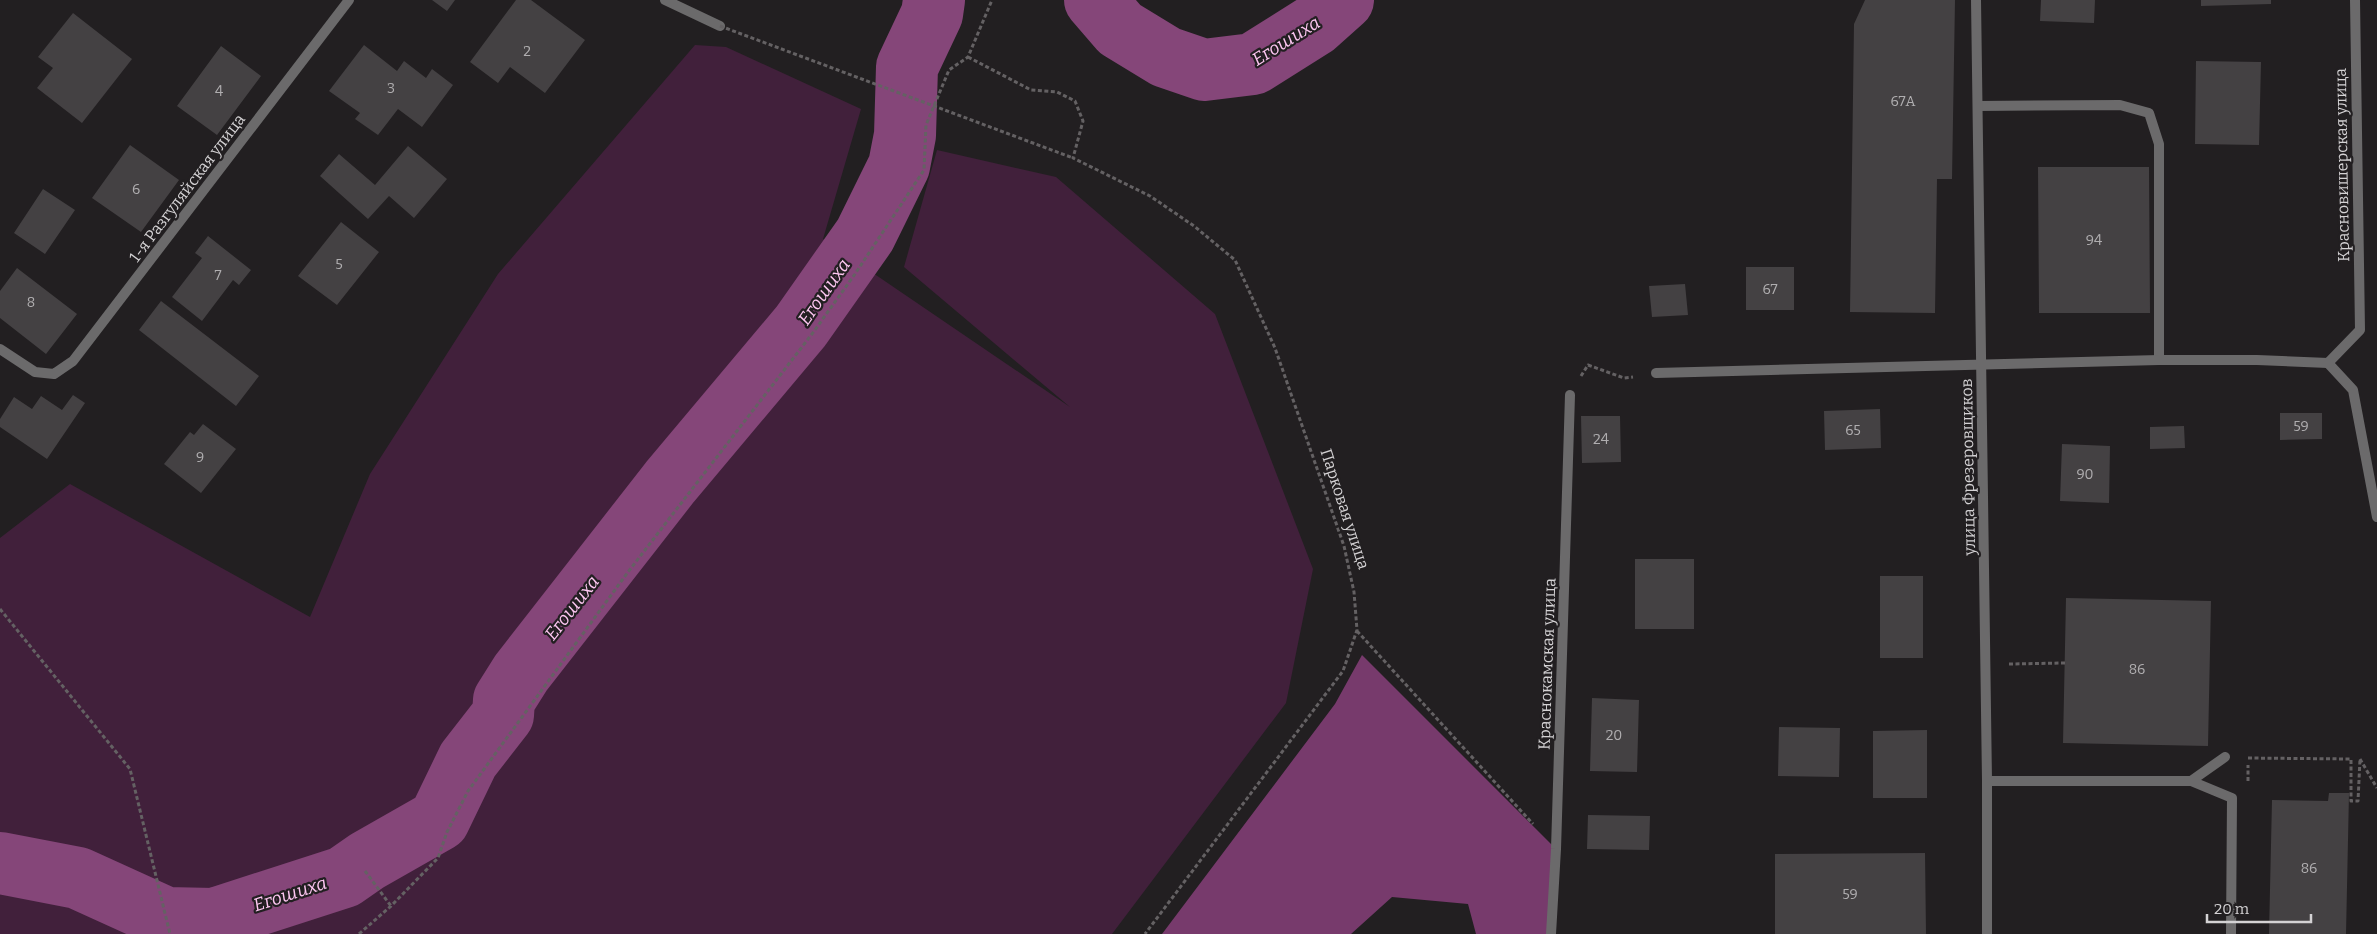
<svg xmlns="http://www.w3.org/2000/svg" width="2377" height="934" viewBox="0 0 2377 934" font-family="Bitter,serif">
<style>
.green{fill:#41203b}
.forest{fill:#773a6c}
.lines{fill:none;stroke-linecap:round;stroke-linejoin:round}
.river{stroke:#854679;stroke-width:62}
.building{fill:#444143}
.path{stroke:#646163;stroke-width:3;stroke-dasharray:4 2.5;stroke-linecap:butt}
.lane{stroke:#6b6a6b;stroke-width:10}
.street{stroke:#6b6a6b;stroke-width:10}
.path-bridge{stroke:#646163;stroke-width:3;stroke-dasharray:4 2.5;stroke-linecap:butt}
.labels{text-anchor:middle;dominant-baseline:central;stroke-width:4.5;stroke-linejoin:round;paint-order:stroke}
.number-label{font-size:14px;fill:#b0aeb0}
.street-label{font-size:16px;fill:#d4d2d4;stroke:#221f21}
.water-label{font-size:18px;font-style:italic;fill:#fec7f2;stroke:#221f21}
</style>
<rect width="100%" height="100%" fill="#221f21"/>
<path class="green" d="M 695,45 L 726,47 L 861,109 L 823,239 L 1070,407 L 904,267 L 937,150 L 1056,177 L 1215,314 L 1313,569 L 1286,703 L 1112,934 L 0,934 L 0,538 L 70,484 L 310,617 L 370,474 L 498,274 Z"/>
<path class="forest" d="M 1362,655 L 1556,849 L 1551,934 L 1476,934 L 1468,904 L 1392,897 L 1351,934 L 1162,934 L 1335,704 Z"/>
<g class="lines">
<path class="river" d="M 1095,0 L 1120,29 L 1166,57 L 1204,70 L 1253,64 L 1315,25 L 1343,0
M 0,863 L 78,878 L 166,918 L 214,919 L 344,877 L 367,861 L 439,820 L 468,760 L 503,715 L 504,700 L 521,673 L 670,482 L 801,326 L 865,235 L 899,166 L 905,135 L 907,67 L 932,14 L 934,0"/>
</g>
<path class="building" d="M 432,0 L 455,0 L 447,11 Z
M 516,0 L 531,0 L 585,40 L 545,93 L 510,67 L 498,83 L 470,62 Z
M 1865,0 L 1955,0 L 1952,179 L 1937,179 L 1935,313 L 1850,312 L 1854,24 Z
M 2041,0 L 2095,0 L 2094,23 L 2040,21 Z
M 2201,0 L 2271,0 L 2271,4 L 2201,6 Z
M 73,13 L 132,59 L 82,123 L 37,88 L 53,68 L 38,57 Z
M 364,45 L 397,71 L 404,61 L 426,78 L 432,69 L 453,85 L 422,127 L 398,109 L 378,135 L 355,119 L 360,113 L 329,91 Z
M 221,46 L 261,76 L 217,135 L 177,106 Z
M 2196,61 L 2261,62 L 2259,145 L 2195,144 Z
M 130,145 L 179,180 L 141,232 L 92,198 Z
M 408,146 L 447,179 L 414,218 L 389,196 L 368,219 L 320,176 L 339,154 L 375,185 Z
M 2038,167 L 2149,167 L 2150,313 L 2039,313 Z
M 43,189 L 75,210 L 45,254 L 14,233 Z
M 341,222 L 379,252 L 337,305 L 298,276 Z
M 208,236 L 251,270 L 239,285 L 233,280 L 202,321 L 172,297 L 202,258 L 195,253 Z
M 1746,267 L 1794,267 L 1794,310 L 1746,310 Z
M 17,268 L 77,314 L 46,354 L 0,318 L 0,291 Z
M 1685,284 L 1688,315 L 1652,317 L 1649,286 Z
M 161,301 L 259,376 L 236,406 L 139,330 Z
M 73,395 L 85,403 L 47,459 L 0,427 L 0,419 L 14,397 L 32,409 L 41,396 L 62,410 Z
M 1880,409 L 1881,448 L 1825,450 L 1824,411 Z
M 2280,413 L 2322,413 L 2322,439 L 2280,440 Z
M 1581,416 L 1620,416 L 1621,462 L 1582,463 Z
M 203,424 L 236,449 L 201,493 L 164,464 L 190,432 L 194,435 Z
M 2184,426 L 2185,448 L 2150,449 L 2150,427 Z
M 2062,444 L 2110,446 L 2109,503 L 2060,501 Z
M 1635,559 L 1694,559 L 1694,629 L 1635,629 Z
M 1880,576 L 1923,576 L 1923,658 L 1880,658 Z
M 2066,598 L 2211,601 L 2208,746 L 2063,743 Z
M 1592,698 L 1639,700 L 1637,772 L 1590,771 Z
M 1779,727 L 1840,728 L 1839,777 L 1778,776 Z
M 1927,730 L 1927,798 L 1873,798 L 1873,731 Z
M 2329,793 L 2349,793 L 2346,934 L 2269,934 L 2272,800 L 2328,801 Z
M 1588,815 L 1650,816 L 1649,850 L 1587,849 Z
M 1925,853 L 1926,934 L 1775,934 L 1775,854 Z"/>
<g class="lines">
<path class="path" d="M 968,57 L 1031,90 L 1057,92 L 1075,101 L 1083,121 L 1073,158 L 1150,196 L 1194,226 L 1235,260 L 1275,348 L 1344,546 L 1354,592 L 1357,630 L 1343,671 L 1145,934
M 1581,376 L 1588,365 L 1624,378 L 1633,377
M 0,609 L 130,769 L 170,934
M 1357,631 L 1533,824
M 2009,664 L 2065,663
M 2248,758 L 2351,759 L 2351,801 L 2358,801 L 2360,759
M 2360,759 L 2377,788
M 2248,781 L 2248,765
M 365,871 L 391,906
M 359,934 L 391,906 L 438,858 L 447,832 L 468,791 L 628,572 L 812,334 L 855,274 L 924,170 L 926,125 L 949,70 L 968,57 L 992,0"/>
<path class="lane" d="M 1978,106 L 2120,105 L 2149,113 L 2159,144 L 2159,360
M 2328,363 L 2353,390 L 2377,517
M 1987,781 L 2191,781 L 2225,757
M 2191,781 L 2232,798 L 2231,934"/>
<path class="street" d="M 665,0 L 720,26
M 1976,0 L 1987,781 L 1987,934
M 0,349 L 35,372 L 54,374 L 73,361 L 349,0
M 1656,373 L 2159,360 L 2257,360 L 2328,363 L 2360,330 L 2355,0
M 1551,934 L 1556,849 L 1570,395"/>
<path class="path-bridge" d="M 720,26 L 1073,158"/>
</g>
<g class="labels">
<g class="number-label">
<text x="527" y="51">2</text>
<text x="391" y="88">3</text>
<text x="219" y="91">4</text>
<text x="1903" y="101">67А</text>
<text x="136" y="189">6</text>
<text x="2094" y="240">94</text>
<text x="339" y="264">5</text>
<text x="218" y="275">7</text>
<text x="1770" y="289">67</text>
<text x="31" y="302">8</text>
<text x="2301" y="426">59</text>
<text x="1853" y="430">65</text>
<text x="1601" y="439">24</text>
<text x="200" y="457">9</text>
<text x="2085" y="474">90</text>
<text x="2137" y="669">86</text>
<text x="1614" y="735">20</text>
<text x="2309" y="868">86</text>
<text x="1850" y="894">59</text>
</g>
<g class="street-label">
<text transform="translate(2342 165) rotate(-91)">Красновишерская улица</text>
<text transform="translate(187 188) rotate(-53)">1-я Разгуляйская улица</text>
<text transform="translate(1968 467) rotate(-91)">улица Фрезеровщиков</text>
<text transform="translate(1345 509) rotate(72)">Парковая улица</text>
<text transform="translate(1547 664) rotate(-88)">Краснокамская улица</text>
</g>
<g class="water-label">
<text transform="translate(1286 41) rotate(-32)">Егошиха</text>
<text transform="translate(824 292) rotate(-55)">Егошиха</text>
<text transform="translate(572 608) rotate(-52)">Егошиха</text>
<text transform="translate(290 894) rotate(-18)">Егошиха</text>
</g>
</g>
<path d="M2207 914v8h104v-8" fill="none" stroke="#d4d2d4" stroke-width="2.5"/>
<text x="2214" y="914" font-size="15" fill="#d4d2d4" stroke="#221f21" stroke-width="4" paint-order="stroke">20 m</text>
</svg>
